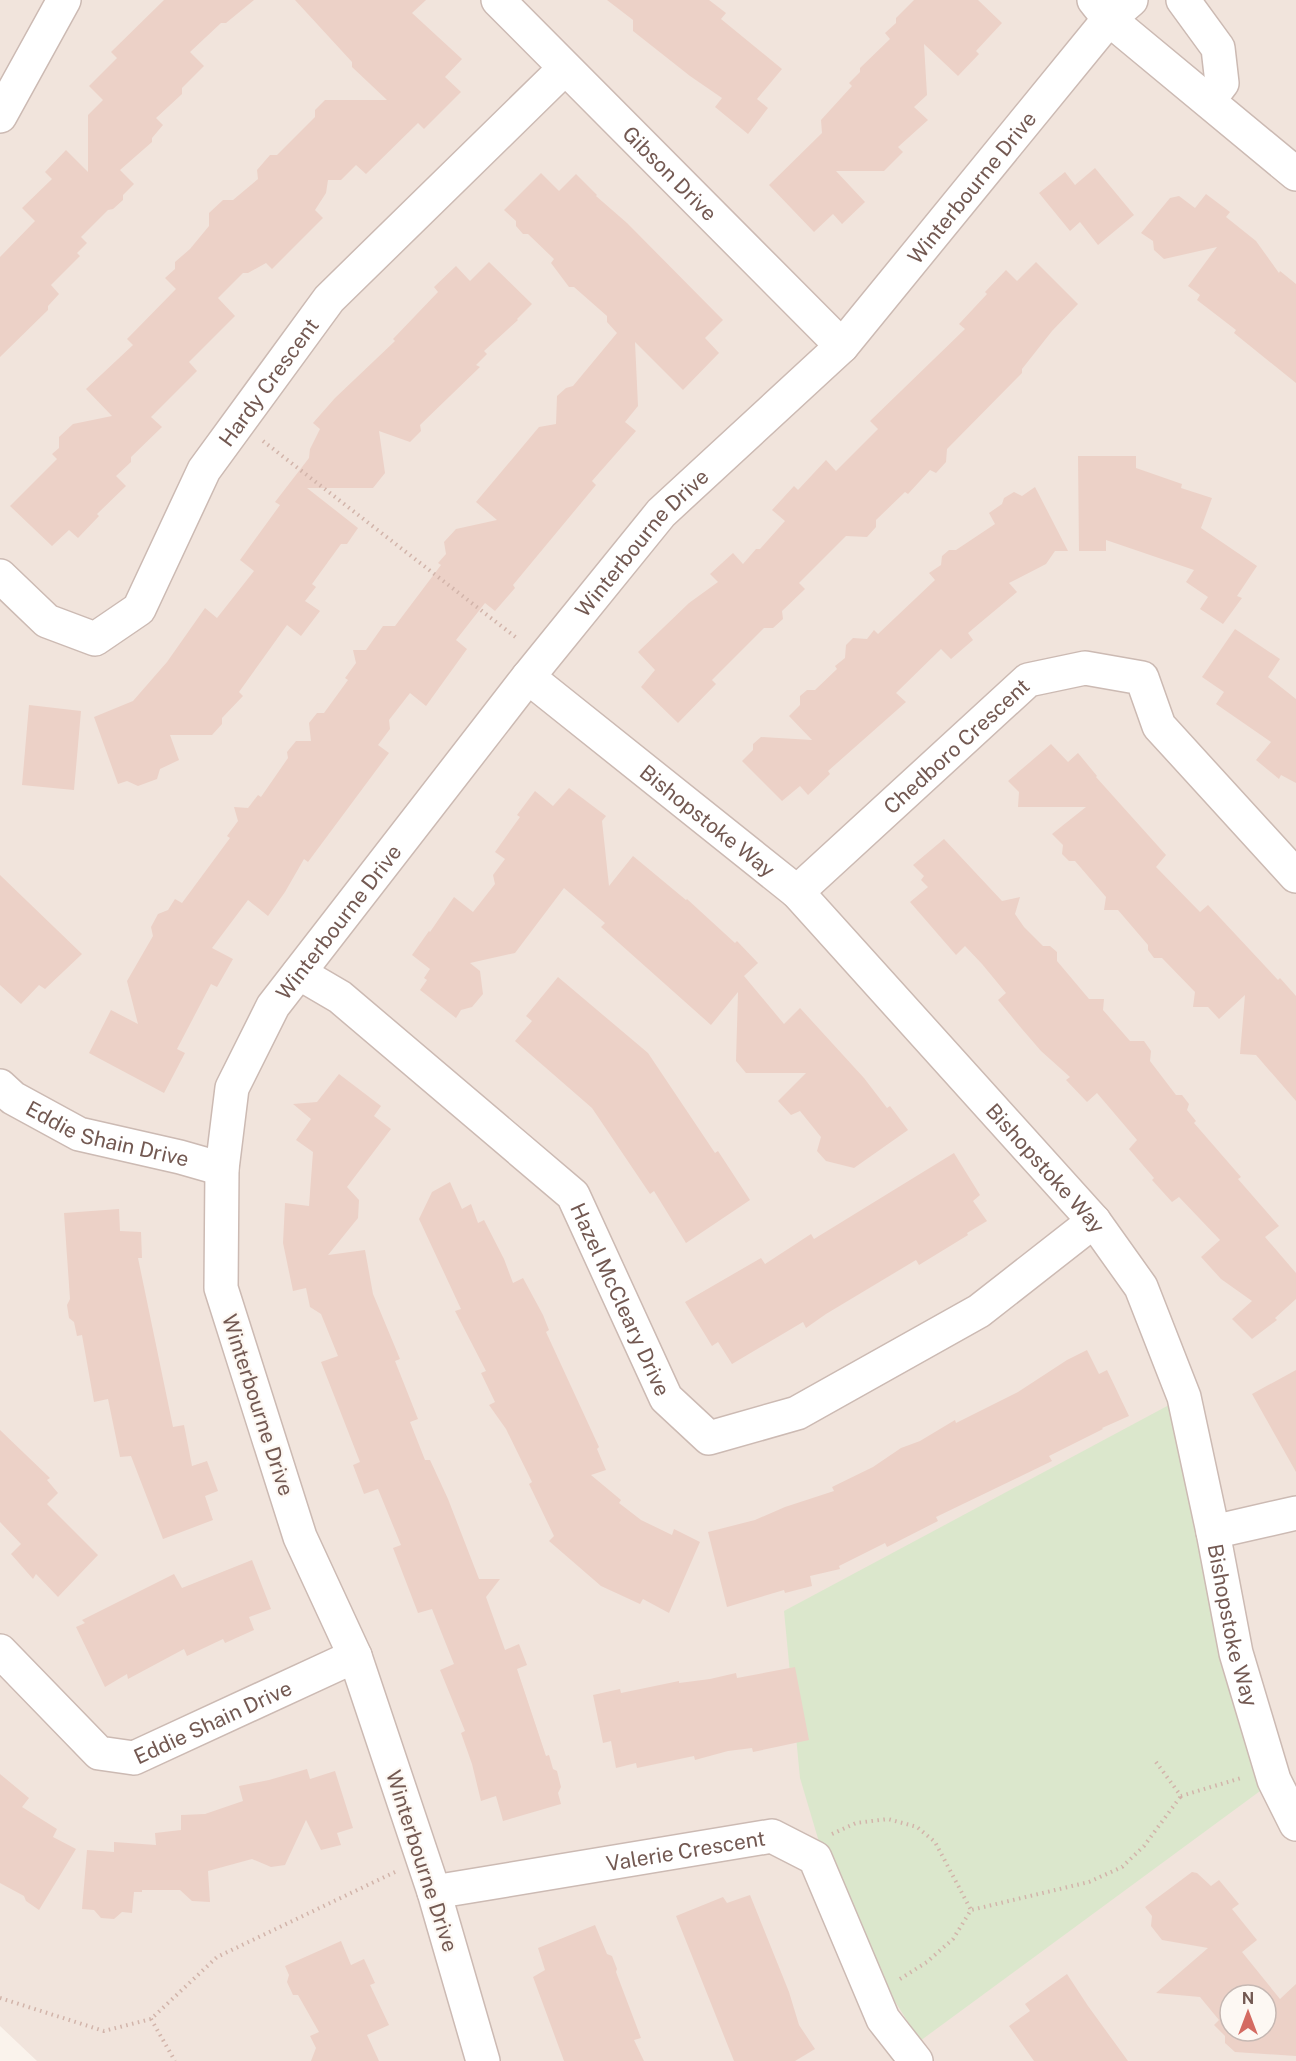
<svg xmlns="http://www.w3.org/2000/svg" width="1296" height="2061" viewBox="0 0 1296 2061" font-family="'Public Sans',sans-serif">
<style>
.residential{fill:#f1e4dc;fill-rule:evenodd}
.green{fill:#dbe7cc}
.building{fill:#ecd1c7;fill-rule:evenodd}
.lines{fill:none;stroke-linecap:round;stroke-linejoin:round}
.street-casing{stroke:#ccbab3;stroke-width:36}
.path{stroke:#d2b4aa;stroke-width:4;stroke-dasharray:1.5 4.5;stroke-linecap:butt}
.street{stroke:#fff;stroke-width:33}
.labels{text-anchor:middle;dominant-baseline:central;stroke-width:4.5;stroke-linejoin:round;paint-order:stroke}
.street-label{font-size:21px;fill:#735952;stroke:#fdf8f3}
</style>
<rect width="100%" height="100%" fill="#faf3ec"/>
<path class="residential" d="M 0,0 L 1296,0 L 1296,2061 L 37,2061 L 0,2026 ZM 1230,1995 L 1266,1995 L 1266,2031 L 1230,2031 Z"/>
<path class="green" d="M 1184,1397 L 1275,1780 L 920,2041 L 841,1916 L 800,1778 L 784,1611 Z"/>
<path class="building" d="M 164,0 L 254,0 L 226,23 L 221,23 L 190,52 L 204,66 L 182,88 L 182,94 L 156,118 L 163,125 L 152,138 L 152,142 L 120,170 L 134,184 L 123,195 L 123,200 L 113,209 L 108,210 L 81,237 L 87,243 L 77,253 L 80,256 L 51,285 L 59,294 L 48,306 L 48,310 L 0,357 L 0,257 L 35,221 L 22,208 L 52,179 L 45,172 L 66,150 L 88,172 L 88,115 L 103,100 L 89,86 L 117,58 L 111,52 Z
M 295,0 L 426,0 L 412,13 L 462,59 L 445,77 L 461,92 L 424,129 L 418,123 L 366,174 L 356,165 L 341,180 L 328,180 L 326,193 L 315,210 L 323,218 L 272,269 L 266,263 L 248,273 L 243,273 L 218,298 L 235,316 L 189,362 L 197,371 L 151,417 L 162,427 L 131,457 L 131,462 L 116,476 L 126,486 L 97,514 L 99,516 L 78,538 L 69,530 L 52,546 L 10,506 L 57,459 L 52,454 L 59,448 L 59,437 L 73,424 L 112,416 L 86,389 L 133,345 L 127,339 L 176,289 L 165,278 L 175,269 L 175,262 L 190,249 L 209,226 L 209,213 L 223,200 L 233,200 L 258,179 L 257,170 L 270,155 L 277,155 L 315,117 L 315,110 L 325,100 L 387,100 L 352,67 L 352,62 Z
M 607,0 L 709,0 L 726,13 L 721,19 L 782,69 L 757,99 L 768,108 L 748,134 L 715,107 L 722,98 L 690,76 L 633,31 L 633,20 Z
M 914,0 L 978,0 L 1002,23 L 976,51 L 979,54 L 958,76 L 924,44 L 927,95 L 914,107 L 928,120 L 898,147 L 903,152 L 884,171 L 836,171 L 865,202 L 842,224 L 833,214 L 814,232 L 769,185 L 822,133 L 821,120 L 852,86 L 849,83 L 860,72 L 860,68 L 890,39 L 885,33 L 896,23 L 896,18 Z
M 1095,168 L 1134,215 L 1098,245 L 1080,222 L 1070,231 L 1039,193 L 1065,172 L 1075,185 Z
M 541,173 L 559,191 L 576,174 L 597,195 L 596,196 L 627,223 L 723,320 L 705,338 L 719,353 L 683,390 L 635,342 L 638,406 L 625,422 L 636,431 L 592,481 L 596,485 L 513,585 L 515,588 L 495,611 L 485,603 L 456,640 L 467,649 L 426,706 L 410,693 L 389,720 L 390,729 L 378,745 L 389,753 L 308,862 L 304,859 L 285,892 L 268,916 L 248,900 L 212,948 L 233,959 L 217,987 L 211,984 L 177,1049 L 185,1053 L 164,1093 L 89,1053 L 111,1010 L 138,1024 L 127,981 L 153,936 L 151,927 L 158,914 L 168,910 L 175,899 L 182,903 L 230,838 L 227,836 L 238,821 L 234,807 L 248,808 L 258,795 L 261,797 L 288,758 L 287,752 L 296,741 L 311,741 L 309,723 L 317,713 L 324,713 L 348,680 L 345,678 L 356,663 L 353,650 L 366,650 L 383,626 L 395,626 L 441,565 L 438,563 L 446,554 L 444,542 L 456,529 L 497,520 L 476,502 L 539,427 L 556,424 L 557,396 L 566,388 L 573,386 L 617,333 L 607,322 L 607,316 L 574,287 L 569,287 L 551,263 L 554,259 L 528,234 L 523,234 L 516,226 L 516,221 L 504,210 Z
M 1206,194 L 1230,212 L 1226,217 L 1256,241 L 1279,273 L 1280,271 L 1296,284 L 1296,383 L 1234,333 L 1236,330 L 1197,300 L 1200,295 L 1188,286 L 1217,247 L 1164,259 L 1154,250 L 1153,241 L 1141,233 L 1170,198 L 1179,196 L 1195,208 Z
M 489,262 L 532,304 L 517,319 L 518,320 L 484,351 L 487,354 L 476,365 L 480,367 L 420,425 L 421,431 L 410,442 L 379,431 L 385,473 L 373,488 L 307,488 L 358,528 L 347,544 L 341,544 L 312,584 L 316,587 L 305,601 L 320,611 L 301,636 L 287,625 L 239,692 L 243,696 L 222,718 L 222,724 L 212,735 L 170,735 L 179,760 L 160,769 L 157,779 L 138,786 L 127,781 L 118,784 L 94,717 L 133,701 L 167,662 L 205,608 L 217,618 L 254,571 L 240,560 L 280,505 L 275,502 L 309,458 L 310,449 L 320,429 L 313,423 L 335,398 L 395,341 L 393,339 L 438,292 L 434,287 L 456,266 L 470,281 Z
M 1036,262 L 1078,304 L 1052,331 L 1022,369 L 1022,373 L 947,449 L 946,462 L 936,473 L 930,470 L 908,494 L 905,492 L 876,520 L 876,527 L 867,537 L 846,536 L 799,583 L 805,589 L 782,611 L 783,619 L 773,628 L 764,628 L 712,680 L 716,684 L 678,723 L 641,687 L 655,670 L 638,652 L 689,603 L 718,582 L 710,574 L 733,553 L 743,564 L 756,549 L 760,549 L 785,521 L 772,510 L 794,486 L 798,490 L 826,460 L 836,471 L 878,429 L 870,421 L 965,329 L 959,324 L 987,294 L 985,292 L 1006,270 L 1017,281 Z
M 1078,456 L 1136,456 L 1136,468 L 1182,484 L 1181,488 L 1212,498 L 1201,528 L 1257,566 L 1237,596 L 1242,598 L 1223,624 L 1200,609 L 1208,597 L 1186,582 L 1194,570 L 1106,540 L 1106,551 L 1079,551 Z
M 1035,487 L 1068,551 L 1055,551 L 1046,564 L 1009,583 L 1017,592 L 968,633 L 973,640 L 951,659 L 941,649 L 896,693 L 906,702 L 828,771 L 830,774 L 808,795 L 800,786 L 782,801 L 742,761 L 753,750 L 753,744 L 761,737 L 812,740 L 789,716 L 800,705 L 800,696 L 807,690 L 815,690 L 837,669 L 835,666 L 845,658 L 846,645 L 853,638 L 867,639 L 874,630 L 878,634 L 935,580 L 929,573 L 941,565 L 942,556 L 949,550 L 956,550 L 995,524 L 989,513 L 1002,504 L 1004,498 L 1014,492 L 1022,496 Z
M 1235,629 L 1280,659 L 1268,677 L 1296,699 L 1296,783 L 1281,775 L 1279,779 L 1256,760 L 1271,742 L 1216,704 L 1224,692 L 1202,677 Z
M 29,705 L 81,711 L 74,790 L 22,785 Z
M 1051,744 L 1068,762 L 1078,753 L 1097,776 L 1096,777 L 1166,855 L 1156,867 L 1200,912 L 1208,905 L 1278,980 L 1280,978 L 1296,996 L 1296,1101 L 1256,1055 L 1240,1054 L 1245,995 L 1219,1019 L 1208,1007 L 1193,1007 L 1195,992 L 1162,958 L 1154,958 L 1148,950 L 1148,945 L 1118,910 L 1104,910 L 1106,897 L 1075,861 L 1069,861 L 1062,854 L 1063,845 L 1052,834 L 1086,807 L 1018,807 L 1019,792 L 1008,781 Z
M 569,788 L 606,816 L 602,821 L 609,886 L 633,856 L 686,900 L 687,899 L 735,943 L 737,941 L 758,963 L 744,976 L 784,1024 L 800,1008 L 864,1078 L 887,1108 L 890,1106 L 908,1130 L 854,1168 L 826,1161 L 817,1151 L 821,1137 L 800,1111 L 791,1115 L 778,1101 L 806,1073 L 746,1073 L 736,1061 L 738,992 L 711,1025 L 601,927 L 605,923 L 564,888 L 515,953 L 470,963 L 480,971 L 483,994 L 472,1007 L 461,1010 L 456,1018 L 420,990 L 427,980 L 424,978 L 430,969 L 412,955 L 429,931 L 430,932 L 454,897 L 473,912 L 495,884 L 493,875 L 505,859 L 495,852 L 520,817 L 517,815 L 535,791 L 553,806 Z
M 944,839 L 1002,901 L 1020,897 L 1015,914 L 1024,927 L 1043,946 L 1050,946 L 1057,952 L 1057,961 L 1089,999 L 1104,999 L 1103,1010 L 1130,1041 L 1144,1041 L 1151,1051 L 1150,1061 L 1176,1095 L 1182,1095 L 1189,1104 L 1187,1110 L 1196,1121 L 1194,1123 L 1241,1177 L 1238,1179 L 1279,1226 L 1265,1237 L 1296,1273 L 1296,1299 L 1275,1318 L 1277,1320 L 1252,1339 L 1232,1319 L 1252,1301 L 1221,1279 L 1201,1257 L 1220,1240 L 1179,1197 L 1172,1202 L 1152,1180 L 1154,1178 L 1129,1149 L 1137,1140 L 1097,1093 L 1087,1102 L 1066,1080 L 1070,1077 L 1041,1051 L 1022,1029 L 998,1000 L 1006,993 L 982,964 L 965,946 L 956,955 L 910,902 L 928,887 L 921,880 L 924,876 L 913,865 Z
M 0,875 L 82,954 L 45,989 L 39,985 L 21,1004 L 0,985 Z
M 558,977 L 648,1053 L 715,1153 L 718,1151 L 750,1200 L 686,1243 L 654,1191 L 650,1194 L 592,1108 L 515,1041 L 532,1021 L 526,1016 Z
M 339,1074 L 381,1106 L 374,1116 L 391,1129 L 347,1187 L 359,1200 L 358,1218 L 328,1255 L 365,1250 L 373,1294 L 400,1359 L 395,1361 L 418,1419 L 410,1422 L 425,1460 L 430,1460 L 448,1499 L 479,1579 L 500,1579 L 486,1597 L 505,1650 L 519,1644 L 527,1665 L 517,1669 L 546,1756 L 549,1755 L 553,1769 L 557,1771 L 561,1787 L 558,1793 L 561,1804 L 503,1821 L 496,1796 L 481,1801 L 472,1764 L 461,1733 L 465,1731 L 440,1670 L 454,1664 L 432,1609 L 418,1613 L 393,1548 L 401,1545 L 378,1489 L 364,1494 L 353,1465 L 360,1462 L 321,1362 L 338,1356 L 321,1314 L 310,1307 L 306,1288 L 293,1291 L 283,1243 L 285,1203 L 309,1206 L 313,1152 L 296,1140 L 311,1119 L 293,1104 L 317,1102 Z
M 954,1153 L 980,1195 L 973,1201 L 987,1221 L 967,1233 L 968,1235 L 919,1265 L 916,1260 L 826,1314 L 806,1328 L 803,1322 L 732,1364 L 718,1342 L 712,1346 L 685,1302 L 761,1258 L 765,1264 L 811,1234 L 814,1239 Z
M 450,1182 L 462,1209 L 471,1204 L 478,1223 L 484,1220 L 504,1259 L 513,1283 L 523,1278 L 543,1315 L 549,1330 L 546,1332 L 599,1447 L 597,1449 L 606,1470 L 591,1475 L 621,1500 L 619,1503 L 641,1520 L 672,1535 L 674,1529 L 700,1542 L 669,1613 L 643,1599 L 640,1604 L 601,1586 L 549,1541 L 554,1536 L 529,1484 L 532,1482 L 506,1429 L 489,1405 L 495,1402 L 481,1373 L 486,1371 L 455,1311 L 461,1309 L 419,1219 L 432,1192 Z
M 119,1209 L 120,1231 L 141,1232 L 142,1258 L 138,1258 L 173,1427 L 184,1425 L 192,1466 L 207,1461 L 218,1491 L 205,1496 L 213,1520 L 163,1539 L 131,1456 L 120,1457 L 108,1399 L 94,1402 L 82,1335 L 77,1336 L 74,1322 L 69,1318 L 67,1305 L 70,1299 L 64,1213 Z
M 1087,1350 L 1099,1374 L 1107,1370 L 1129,1416 L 1102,1428 L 1103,1429 L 1049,1456 L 1052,1461 L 936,1517 L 938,1521 L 887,1547 L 885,1543 L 839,1566 L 840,1569 L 810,1576 L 812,1586 L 785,1593 L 784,1590 L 727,1607 L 708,1532 L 755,1520 L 785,1507 L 834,1491 L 832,1487 L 873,1467 L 901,1448 L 920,1441 L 955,1420 L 956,1423 L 1018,1392 L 1067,1360 Z
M 1296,1370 L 1296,1472 L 1252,1394 Z
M 0,1430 L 50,1478 L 47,1480 L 58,1493 L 47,1504 L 98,1555 L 58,1597 L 36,1574 L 33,1579 L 11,1554 L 21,1544 L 0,1522 Z
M 252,1560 L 271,1609 L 249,1617 L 254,1630 L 225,1643 L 223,1639 L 187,1656 L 184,1649 L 128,1679 L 127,1674 L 105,1687 L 76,1627 L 85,1623 L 82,1620 L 174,1574 L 182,1588 Z
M 795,1667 L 809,1740 L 753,1752 L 752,1748 L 728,1751 L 695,1760 L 694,1756 L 637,1768 L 636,1763 L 616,1768 L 611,1741 L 603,1743 L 593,1695 L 620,1689 L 621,1693 L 679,1681 L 679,1683 L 710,1679 L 736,1673 L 737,1678 Z
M 307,1769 L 310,1779 L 335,1771 L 353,1828 L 337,1833 L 341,1845 L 321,1850 L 306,1820 L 285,1865 L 271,1867 L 252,1859 L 208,1871 L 210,1902 L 192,1901 L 180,1890 L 142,1890 L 142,1892 L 134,1892 L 132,1913 L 122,1912 L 114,1919 L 101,1918 L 94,1910 L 82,1909 L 87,1850 L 114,1852 L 114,1842 L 156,1845 L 155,1833 L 181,1830 L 181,1815 L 205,1814 L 243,1801 L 239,1786 L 269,1780 Z
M 0,1774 L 29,1798 L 22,1807 L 57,1829 L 53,1837 L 76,1849 L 39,1910 L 26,1901 L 24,1896 L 0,1883 Z
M 1192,1872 L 1197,1873 L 1211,1886 L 1219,1880 L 1239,1904 L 1232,1909 L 1257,1940 L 1242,1952 L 1280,1999 L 1296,1984 L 1296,2056 L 1235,2052 L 1225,2043 L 1225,2036 L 1214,2025 L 1219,2020 L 1200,1997 L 1156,1993 L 1208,1948 L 1162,1940 L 1151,1926 L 1152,1916 L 1145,1907 ZM 1230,1995 L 1266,1995 L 1266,2031 L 1230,2031 Z
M 750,1895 L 789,1992 L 799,2025 L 815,2049 L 795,2061 L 734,2061 L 676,1916 L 723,1897 L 727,1903 Z
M 595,1925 L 607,1954 L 612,1956 L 617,1969 L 616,1972 L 641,2038 L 634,2040 L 644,2061 L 564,2061 L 533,1977 L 545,1970 L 538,1948 Z
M 341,1941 L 351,1965 L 364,1959 L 375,1983 L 370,1985 L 389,2025 L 367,2035 L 379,2061 L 311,2061 L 316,2048 L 310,2036 L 319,2032 L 298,1995 L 293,1995 L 287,1982 L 289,1975 L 285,1966 Z
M 1067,1974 L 1088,2006 L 1128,2061 L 1034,2061 L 1009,2026 L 1030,2011 L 1025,2004 Z"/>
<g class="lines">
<g class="street-casing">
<g id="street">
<path id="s1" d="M 498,0 L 842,346"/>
<path d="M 1094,0 L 1109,19 L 1296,174"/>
<path d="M 1183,0 L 1218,48 L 1222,83 L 1209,100"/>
<path d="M 0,116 L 64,0"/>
<path id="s2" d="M 0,576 L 47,621 L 95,639 L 139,609 L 204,470 L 329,299 L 565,68"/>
<path id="s3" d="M 528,677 L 797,892 L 1094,1221 L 1141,1287 L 1184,1397 L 1213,1532 L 1236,1653 L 1274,1780 L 1296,1824"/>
<path id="s4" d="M 797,892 L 1028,680 L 1085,668 L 1142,678 L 1159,726 L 1296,876"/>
<path id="s5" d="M 299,973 L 340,997 L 573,1195 L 666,1398 L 709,1438 L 797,1413 L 979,1311 L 1094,1221"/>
<path id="s6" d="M 0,1086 L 13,1098 L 79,1134 L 180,1157 L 222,1169"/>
<path d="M 1213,1532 L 1296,1513"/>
<path id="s7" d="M 0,1651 L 99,1753 L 134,1758 L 355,1656"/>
<path id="s8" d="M 434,1892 L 772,1836 L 815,1858 L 883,2019 L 916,2061"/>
<path id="s9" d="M 483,2061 L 434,1892 L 355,1656 L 300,1537 L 221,1288 L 222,1169 L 232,1088 L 273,1006 L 528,677 L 661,513 L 842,346 L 1109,19 L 1131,0"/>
</g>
</g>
<path class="path" d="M 263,441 L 518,639
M 1156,1762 L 1181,1796 L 1241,1778
M 832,1834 L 856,1823 L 888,1819 L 917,1827 L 935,1842 L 971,1910
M 900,1979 L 927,1962 L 953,1939 L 971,1910 L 1089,1882 L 1122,1867 L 1144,1846 L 1181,1796
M 0,1998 L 104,2031 L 151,2019 L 217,1957 L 395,1872
M 151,2019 L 175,2061"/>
<use href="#street" class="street"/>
</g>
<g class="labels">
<g class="street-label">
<text stroke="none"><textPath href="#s1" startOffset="244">Gibson Drive</textPath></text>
<text stroke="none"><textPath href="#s9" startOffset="2188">Winterbourne Drive</textPath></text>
<text stroke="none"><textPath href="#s2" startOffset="432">Hardy Crescent</textPath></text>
<text stroke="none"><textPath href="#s9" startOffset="1702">Winterbourne Drive</textPath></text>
<text stroke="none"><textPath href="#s4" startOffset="216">Chedboro Crescent</textPath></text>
<text stroke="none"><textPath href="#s3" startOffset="230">Bishopstoke Way</textPath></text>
<text stroke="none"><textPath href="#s9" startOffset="1216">Winterbourne Drive</textPath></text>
<text stroke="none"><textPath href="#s6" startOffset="120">Eddie Shain Drive</textPath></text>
<text stroke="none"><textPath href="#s3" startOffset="716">Bishopstoke Way</textPath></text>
<text stroke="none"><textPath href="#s5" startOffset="468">Hazel McCleary Drive</textPath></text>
<text transform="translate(258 1405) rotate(72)">Winterbourne Drive</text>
<text stroke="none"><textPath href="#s3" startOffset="1220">Bishopstoke Way</textPath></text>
<text stroke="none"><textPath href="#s7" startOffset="264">Eddie Shain Drive</textPath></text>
<text stroke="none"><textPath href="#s8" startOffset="255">Valerie Crescent</textPath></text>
<text transform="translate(422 1861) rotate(72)">Winterbourne Drive</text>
</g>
</g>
<g transform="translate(1248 2013)"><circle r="28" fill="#fdf8f3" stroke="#c6b8b3" stroke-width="1.5"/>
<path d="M0-4.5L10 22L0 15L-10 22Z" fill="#d46b62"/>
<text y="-9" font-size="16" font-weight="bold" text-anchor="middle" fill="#735952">N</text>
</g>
</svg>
